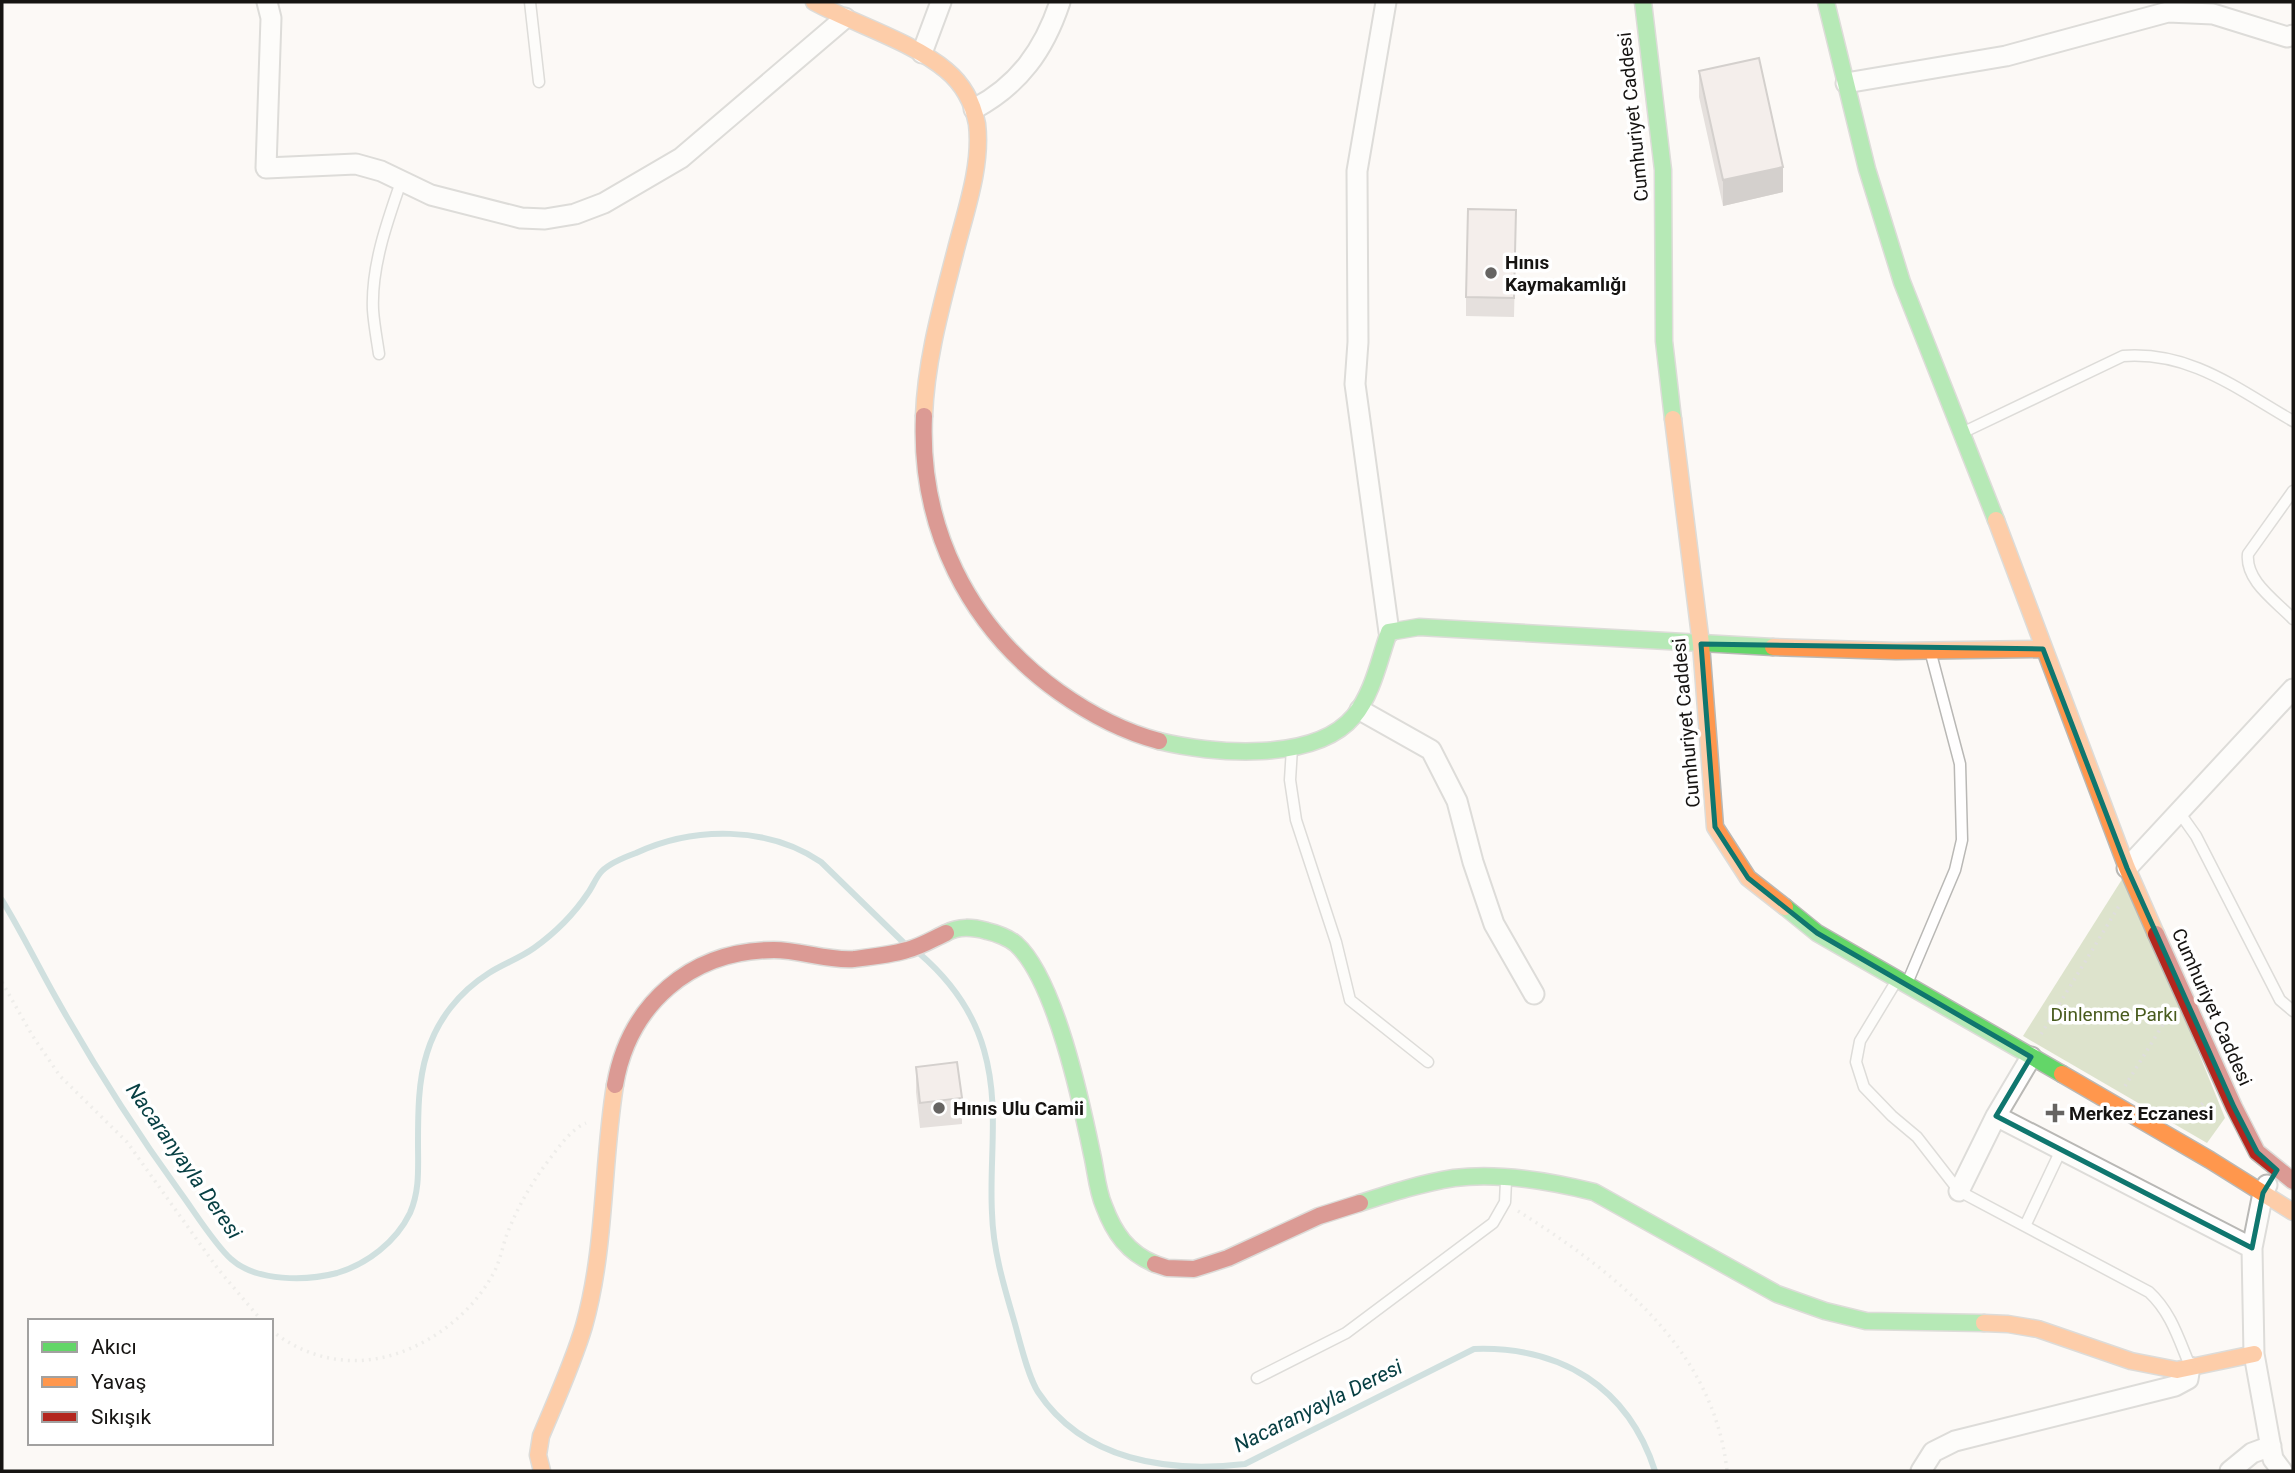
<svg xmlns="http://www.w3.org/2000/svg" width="2295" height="1473" viewBox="0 0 2295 1473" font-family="Roboto,sans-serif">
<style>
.green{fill:#dde3cc}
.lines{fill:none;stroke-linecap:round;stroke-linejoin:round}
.stream{stroke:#9bc2c4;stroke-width:6}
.lane-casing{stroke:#b9b8b5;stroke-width:13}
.street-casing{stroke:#b9b8b5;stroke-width:23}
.fast-casing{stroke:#b9b8b5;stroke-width:19}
.slow-casing{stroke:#b9b8b5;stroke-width:19}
.jam-casing{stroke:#b9b8b5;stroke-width:19}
.path{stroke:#dfdedc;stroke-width:3.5;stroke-dasharray:2 5;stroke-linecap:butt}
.lane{stroke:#fffefe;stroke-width:10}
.street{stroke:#fffefe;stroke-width:19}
.fast{stroke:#63d668;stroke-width:16}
.slow{stroke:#ff974d;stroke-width:16}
.jam{stroke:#b3261e;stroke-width:16}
.wall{fill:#c9c1be}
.shaded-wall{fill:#a49d9b}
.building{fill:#eae0dd;stroke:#a49d9b;stroke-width:2}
.marked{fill:none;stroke:#0f766e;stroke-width:5;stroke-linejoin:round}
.poi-dot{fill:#666462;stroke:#fff;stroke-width:2.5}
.labels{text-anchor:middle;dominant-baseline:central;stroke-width:7;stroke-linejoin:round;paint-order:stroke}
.street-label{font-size:19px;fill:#161412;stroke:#fff}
.poi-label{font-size:19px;font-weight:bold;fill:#161412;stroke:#fff;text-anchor:start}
.park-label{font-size:19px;fill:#485b1d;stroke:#fff}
.water-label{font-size:21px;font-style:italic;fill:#084044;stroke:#fff}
</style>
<rect width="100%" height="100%" fill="#fcf9f6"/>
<path class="green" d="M 2126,873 L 2225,1118 L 2207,1143 L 2023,1036 Z"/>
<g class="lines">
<path class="stream" d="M 2,900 C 21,931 37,964 55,996 C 93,1064 135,1130 180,1192 C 194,1211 215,1245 231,1259 C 256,1282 307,1281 337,1273 C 367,1264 396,1242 410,1213 C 420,1190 418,1168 418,1143 C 418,1114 418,1081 427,1053 C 437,1020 459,992 489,973 C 503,964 520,958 534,948 C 555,933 574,914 588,893 C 593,886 596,877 602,871 C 610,863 625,857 636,853 C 694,826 768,826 821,862 L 903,942
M 920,954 C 950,980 973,1011 984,1050 C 1000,1106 989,1157 992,1213 C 993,1249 1003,1283 1013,1317 C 1019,1337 1027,1375 1038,1392 C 1084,1461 1168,1473 1245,1464 L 1474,1349 C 1561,1346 1628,1387 1655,1471"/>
<g class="lane-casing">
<path id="lane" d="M 530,2 L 539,82
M 379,354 C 377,340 374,325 373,310 C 371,267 387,222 401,182
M 1966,431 L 2123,356 C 2191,351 2237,389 2293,421
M 2293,491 L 2248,554 C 2245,581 2276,601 2293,619
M 1292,748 L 1290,780 L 1296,820 L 1336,942 L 1350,1000 L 1428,1062
M 2179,812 L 2196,836 L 2280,1000 L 2293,1011
M 1897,980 L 1860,1041 L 1856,1062 L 1864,1087 L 1892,1116 L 1917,1137 L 1959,1191 L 2149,1292 C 2171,1312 2179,1340 2190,1366
M 1908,981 L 1955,870 L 1962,840 L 1960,764 L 1931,654
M 2025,1226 L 2061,1150
M 1257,1378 L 1346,1333 L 1493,1223 L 1505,1202 L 1506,1181"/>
</g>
<g class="street-casing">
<path id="street" d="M 267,2 L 271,18 L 266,168 L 356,164 L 381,171 L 431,195 L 521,218 L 545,219 L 575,214 L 604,203 L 681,158 L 845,18
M 1386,2 L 1357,171 L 1358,342 L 1355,384 L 1389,632
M 922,53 L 941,2
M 1846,83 L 2006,56 L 2168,12 L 2213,14 L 2287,37 L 2293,35
M 974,109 C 1019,85 1044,50 1060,2
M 1360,710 L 1431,750 L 1457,801 L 1473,862 L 1494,924 L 1534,994
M 2127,868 L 2293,689
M 1996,1116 L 2252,1248
M 2267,1185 L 2263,1193 L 2252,1248 L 2254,1354 L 2273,1459 L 2282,1471
M 1959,1191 L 1996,1116 L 2031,1057
M 1921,1471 L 1933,1452 L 1955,1441 L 2175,1386 L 2188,1379 L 2190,1367
M 2230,1471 L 2252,1453 L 2271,1446"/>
</g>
<g class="fast-casing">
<path id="fast" d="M 1643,2 L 1663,170 L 1664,341 L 1673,419
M 1826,2 L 1867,169 L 1902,282 L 1996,520
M 1159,741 C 1212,754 1315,763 1354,716 C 1373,693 1379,660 1389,632 L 1419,627 L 1773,647
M 1785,907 L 1817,933 L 2062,1074
M 946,933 C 959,926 972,927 987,931 C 996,933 1009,938 1016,944 C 1055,979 1081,1101 1092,1154 C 1096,1171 1097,1190 1104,1206 C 1114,1233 1128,1253 1155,1264
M 1360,1203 C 1391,1193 1422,1183 1454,1178 C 1500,1172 1550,1181 1594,1192 L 1777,1294 L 1825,1311 L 1866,1321 L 1984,1323"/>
</g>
<g class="slow-casing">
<path id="slow" d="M 814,2 C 854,24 913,42 946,70 C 963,84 973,103 977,124 C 982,165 966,210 956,249 C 942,304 926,359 924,416
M 1673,419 L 1701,644 L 1715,827 L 1748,878 L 1785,907
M 1996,520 L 2127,868 L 2156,934
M 1773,647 L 1896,651 L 2043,649
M 2062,1074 L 2210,1160 L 2293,1212
M 1984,1323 L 2008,1324 L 2038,1329 L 2131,1361 L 2177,1370 L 2254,1354
M 542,1471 L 538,1455 L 541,1436 C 556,1400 573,1363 584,1326 C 606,1248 602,1165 615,1085"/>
</g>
<g class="jam-casing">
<path id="jam" d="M 924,416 C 919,527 968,627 1059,692 C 1090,714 1121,731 1159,741
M 2156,934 L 2234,1107 L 2257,1152 L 2293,1181
M 615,1085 C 629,1004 691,950 774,950 C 800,950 828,961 854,959 C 871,957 890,955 907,950 C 920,947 933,939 946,933
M 1155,1264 L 1167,1268 L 1194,1269 L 1228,1258 L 1319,1216 L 1360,1203"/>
</g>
<path class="path" d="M 2,982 L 32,1035 L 60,1076 L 127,1142 L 218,1269 L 262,1321
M 2041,1034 L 2119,906
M 2125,1086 L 2167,1018
M 2187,1120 L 2206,1100
M 1518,1211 C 1615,1272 1714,1349 1727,1471
M 271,1330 C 300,1354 338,1365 375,1359 C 423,1351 470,1317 493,1274 C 500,1262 502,1248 507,1234 C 518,1206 533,1180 552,1156 C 561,1144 572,1129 586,1123"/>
<use href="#lane" class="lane"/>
<use href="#street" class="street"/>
<use href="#fast" class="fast"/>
<use href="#slow" class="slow"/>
<use href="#jam" class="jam"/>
</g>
<path class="wall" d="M 1699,71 L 1783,192 L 1723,206 L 1699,97 Z
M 1516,229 L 1514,317 L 1466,316 L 1466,297 Z
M 916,1067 L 962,1098 L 962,1124 L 920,1128 L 916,1092 Z"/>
<path class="shaded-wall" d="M 1783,167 L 1783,192 L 1723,206 L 1723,180 Z"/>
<path class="building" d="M 1759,58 L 1783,167 L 1723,180 L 1699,71 Z
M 1468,209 L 1516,210 L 1514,298 L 1466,297 Z
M 957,1062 L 962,1098 L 920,1103 L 916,1067 Z"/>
<path d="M0 0H2295V1473H0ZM 1701,644 L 2043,649 L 2127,868 L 2234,1107 L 2257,1152 L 2277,1170 L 2263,1193 L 2252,1248 L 1996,1116 L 2031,1057 L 1817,933 L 1748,878 L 1715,827 Z" fill="#fcf9f6" fill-opacity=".55" fill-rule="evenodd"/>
<path class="marked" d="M 1701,644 L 2043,649 L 2127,868 L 2234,1107 L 2257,1152 L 2277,1170 L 2263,1193 L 2252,1248 L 1996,1116 L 2031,1057 L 1817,933 L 1748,878 L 1715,827 Z"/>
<g class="poi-dot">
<circle cx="1491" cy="273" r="7"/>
<circle cx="939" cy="1108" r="7"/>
<path d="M2051.5 1102.5h7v7h7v7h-7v7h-7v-7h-7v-7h7z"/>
</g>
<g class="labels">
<g class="street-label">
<text transform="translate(1633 117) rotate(-96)">Cumhuriyet Caddesi</text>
<text transform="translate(1686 723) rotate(-95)">Cumhuriyet Caddesi</text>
<text transform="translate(2212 1007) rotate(66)">Cumhuriyet Caddesi</text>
</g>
<g class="poi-label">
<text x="1505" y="262">Hınıs<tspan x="1505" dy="22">Kaymakamlığı</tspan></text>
<text x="953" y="1108">Hınıs Ulu Camii</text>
<text x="2069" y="1113">Merkez Eczanesi</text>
</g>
<g class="park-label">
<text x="2114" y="1014">Dinlenme Parkı</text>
</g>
<g class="water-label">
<text transform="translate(184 1161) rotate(55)">Nacaranyayla Deresi</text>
<text transform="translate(1318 1406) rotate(-26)">Nacaranyayla Deresi</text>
</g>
</g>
<rect width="2295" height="1473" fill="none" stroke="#161412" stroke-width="7"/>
<rect x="28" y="1319" width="245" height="126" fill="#ffffff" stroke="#a2a1a0" stroke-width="2"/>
<rect x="42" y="1342" width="35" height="10" fill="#63d668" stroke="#a2a1a0" stroke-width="2"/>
<text x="91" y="1354" font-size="21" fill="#161412">Akıcı</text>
<rect x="42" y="1377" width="35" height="10" fill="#ff974d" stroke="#a2a1a0" stroke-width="2"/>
<text x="91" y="1389" font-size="21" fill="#161412">Yavaş</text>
<rect x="42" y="1412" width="35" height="10" fill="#b3261e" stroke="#a2a1a0" stroke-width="2"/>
<text x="91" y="1424" font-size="21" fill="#161412">Sıkışık</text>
</svg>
